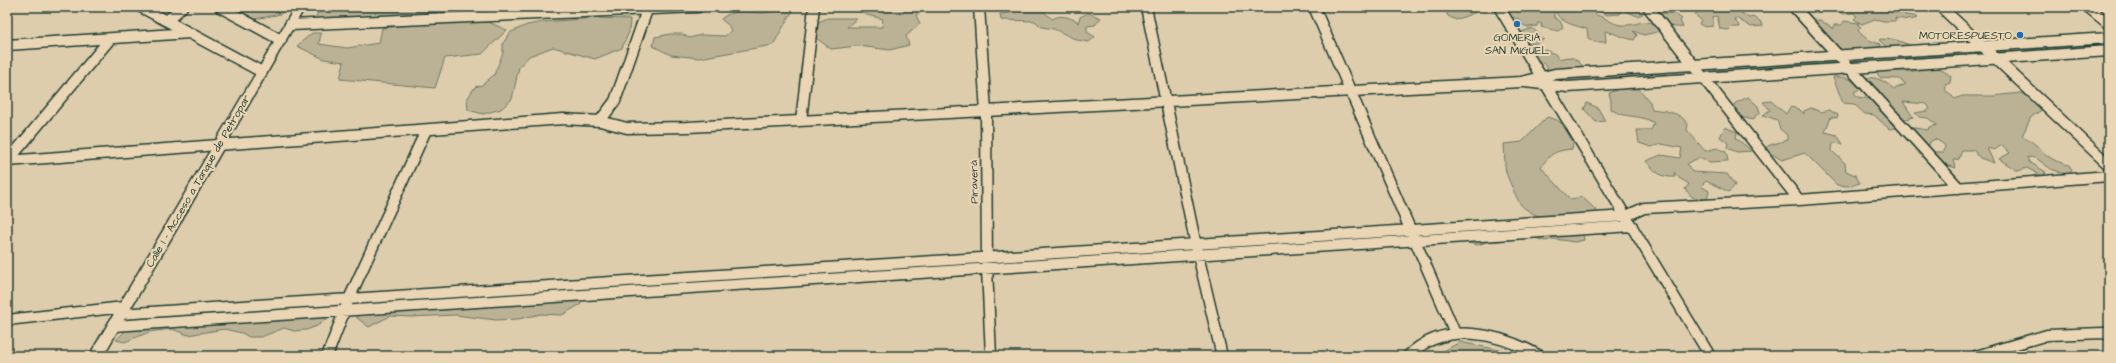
<svg xmlns="http://www.w3.org/2000/svg" width="2116" height="363" viewBox="0 0 2116 363" font-family="'Architects Daughter',sans-serif">
<style>
.green{fill:#bbb296;stroke:#6d7865}
.lines{fill:none;stroke-linecap:round;stroke-linejoin:round}
.minor-casing{stroke:#1f3d34;stroke-width:13}
.tertiary-casing{stroke:#1f3d34;stroke-width:3}
.minor{stroke:#ead6b4;stroke-width:10}
.tertiary{fill:#ead6b4;fill-rule:evenodd}
.poi-dot{fill:#1f6fb2;stroke:#ead6b4;stroke-width:1.5}
.labels{text-anchor:middle;dominant-baseline:central;stroke-width:4;stroke-linejoin:round;paint-order:stroke}
.poi-label{font-size:11px;fill:#1f3d34;stroke:#ead6b4;text-anchor:end}
.street-label{font-size:11px;fill:#1f3d34;stroke:#ead6b4}
</style>
<rect width="100%" height="100%" fill="#decdac"/>
<filter id="ink" filterUnits="userSpaceOnUse"><feTurbulence type="fractalNoise" baseFrequency=".025" numOctaves="2"/><feDisplacementMap in="SourceGraphic" scale="8" xChannelSelector="R" yChannelSelector="G"/><feConvolveMatrix kernelMatrix="1 2 1 2 8 2 1 2 1" color-interpolation-filters="sRGB"/></filter>
<g filter="url(#ink)">
<path class="green" d="M 249,7 L 286,7 L 281,14 L 255,19 L 242,12 Z
M 321,7 L 436,7 L 423,15 L 314,20 Z
M 834,7 L 874,7 L 882,10 L 889,7 L 930,7 L 916,15 L 920,24 L 906,36 L 909,45 L 890,50 L 858,46 L 831,49 L 816,38 L 813,24 L 828,18 L 857,18 L 847,27 L 882,27 L 883,19 L 867,15 L 854,8 L 833,10 Z
M 994,7 L 1043,7 L 1044,12 L 1052,19 C 1061,14 1068,17 1077,21 L 1078,23 L 1080,17 L 1088,13 L 1101,18 L 1095,25 L 1087,26 L 1087,32 L 1095,37 L 1089,42 L 1077,40 L 1054,29 L 1042,27 L 1035,21 L 1001,20 L 1000,14 L 1010,13 L 1012,8 L 996,9 Z
M 1444,7 L 1472,7 L 1476,12 L 1456,20 L 1448,16 Z
M 1524,7 L 1563,7 L 1567,9 L 1570,7 L 1591,7 L 1596,15 C 1606,17 1613,25 1622,25 C 1638,26 1644,17 1659,26 L 1657,32 L 1644,35 L 1633,31 L 1637,35 L 1634,40 C 1623,38 1615,33 1605,31 L 1606,42 L 1595,42 L 1588,38 L 1587,29 C 1577,26 1560,23 1556,12 L 1554,12 L 1554,17 L 1560,21 L 1563,27 L 1558,31 L 1541,27 L 1542,24 L 1538,23 L 1537,26 L 1528,27 L 1521,24 L 1519,19 L 1510,17 L 1507,11 L 1510,9 L 1519,10 Z
M 1600,7 L 1636,7 L 1643,14 L 1637,16 L 1621,9 L 1620,14 L 1607,15 L 1599,11 Z
M 1716,7 L 1733,7 L 1749,18 L 1754,17 L 1761,22 L 1763,26 L 1751,27 L 1736,18 L 1734,19 L 1740,27 L 1732,27 L 1729,30 L 1720,29 L 1717,16 L 1713,17 L 1713,26 L 1705,27 L 1699,24 L 1701,20 L 1695,15 L 1697,12 L 1710,11 Z
M 1830,7 L 1905,7 L 1910,10 L 1904,13 L 1905,15 L 1914,16 L 1917,18 L 1911,20 L 1895,18 L 1896,21 L 1883,21 L 1875,19 L 1862,24 L 1854,19 L 1857,16 L 1853,13 L 1843,14 Z
M 782,10 L 793,10 L 773,45 L 699,58 L 671,55 L 653,46 L 655,37 L 670,34 L 682,34 L 689,38 L 701,35 L 725,36 L 731,31 L 729,26 L 721,19 C 734,8 747,13 763,13 C 769,12 776,11 782,10 Z
M 1662,13 L 1675,14 L 1682,19 L 1680,21 L 1683,27 C 1671,28 1667,25 1660,16 Z
M 595,18 L 630,19 L 629,32 L 622,48 L 595,59 L 553,47 L 529,56 L 519,67 L 512,99 L 501,109 L 483,114 L 468,110 L 467,99 L 475,87 L 482,85 L 494,75 L 503,53 L 503,43 L 511,32 L 527,25 L 543,22 Z
M 1820,20 L 1834,29 L 1834,25 L 1842,25 L 1844,21 L 1859,23 L 1858,25 L 1861,27 L 1858,30 C 1862,37 1872,42 1880,44 L 1881,48 L 1851,53 L 1837,49 L 1835,45 L 1828,41 L 1810,21 Z
M 437,22 L 488,22 L 507,30 L 482,54 L 445,58 L 435,88 L 340,79 L 344,62 L 324,59 L 297,46 L 312,33 L 321,33 L 319,44 L 347,48 L 379,43 L 382,28 Z
M 1532,28 L 1544,39 C 1533,47 1523,45 1516,34 Z
M 1881,39 L 1896,40 L 1915,47 L 1888,48 L 1879,40 Z
M 1542,49 L 1555,54 L 1559,59 C 1571,55 1577,58 1584,68 L 1555,71 L 1548,69 C 1544,62 1537,61 1531,55 L 1533,51 Z
M 1976,51 L 1980,56 L 1973,57 L 1965,54 L 1962,60 L 1946,56 L 1905,61 L 1902,56 Z
M 1820,58 L 1834,61 L 1838,65 L 1784,70 L 1773,68 L 1768,72 L 1709,76 L 1700,67 L 1739,65 L 1750,68 L 1759,64 Z
M 1937,67 L 1951,76 L 1950,83 L 1945,85 L 1946,91 L 1955,99 L 1962,96 L 1992,96 L 2021,93 L 2034,99 L 2043,109 L 2031,117 L 2022,136 C 2044,146 2041,159 2069,165 L 2072,170 L 2069,175 L 2051,169 L 2036,158 L 2027,157 L 2029,162 L 2046,172 L 2042,176 L 2027,168 L 2018,171 L 1999,159 L 2010,153 L 2002,145 L 1994,150 L 1987,148 L 1994,163 L 1980,158 L 1973,150 L 1962,150 L 1959,159 L 1954,160 L 1956,168 L 1943,164 L 1934,152 L 1944,152 L 1945,145 L 1935,139 L 1930,142 L 1929,145 L 1925,144 L 1908,127 L 1928,130 L 1929,127 L 1937,125 L 1928,118 L 1919,117 L 1915,113 L 1927,111 L 1930,109 L 1927,104 L 1903,102 L 1913,117 L 1903,120 L 1882,98 L 1879,90 L 1863,78 C 1877,76 1884,81 1894,89 L 1906,84 L 1899,79 L 1881,78 L 1878,75 L 1878,71 L 1914,71 Z
M 1656,71 L 1666,73 L 1671,77 L 1585,85 L 1555,82 L 1561,77 L 1602,76 L 1637,72 L 1649,74 Z
M 1833,77 C 1846,77 1851,77 1860,89 L 1854,92 L 1857,97 L 1872,99 L 1896,128 L 1889,129 L 1874,115 L 1865,114 L 1854,104 L 1843,103 Z
M 1621,88 L 1639,89 L 1650,102 L 1652,109 C 1666,111 1680,112 1688,124 L 1687,130 L 1705,151 L 1717,148 L 1726,152 L 1728,161 L 1710,162 L 1698,158 L 1687,164 L 1692,172 L 1727,174 L 1735,185 L 1729,192 L 1706,181 L 1701,186 L 1709,191 L 1707,200 L 1692,197 L 1685,189 L 1689,184 L 1679,178 L 1674,172 L 1675,177 C 1661,178 1655,172 1646,161 L 1661,155 L 1680,158 L 1682,148 L 1662,144 L 1651,147 L 1639,143 L 1637,130 L 1651,130 L 1654,123 C 1639,113 1626,120 1611,109 L 1611,101 L 1609,93 Z
M 1748,97 L 1758,106 L 1760,113 L 1757,114 L 1753,120 L 1741,117 L 1734,104 Z
M 1771,101 L 1786,114 L 1790,107 L 1799,109 L 1804,114 L 1804,111 L 1811,108 L 1821,112 L 1829,110 L 1838,115 L 1837,118 L 1831,117 L 1825,132 L 1837,135 L 1843,144 L 1833,143 L 1832,151 L 1845,163 L 1846,171 L 1855,175 L 1860,183 L 1849,186 L 1837,185 L 1805,153 L 1782,160 L 1763,149 L 1770,145 L 1787,140 L 1787,135 L 1780,129 L 1777,120 L 1763,115 L 1770,110 L 1763,102 Z
M 1587,103 L 1598,108 L 1605,121 L 1596,122 L 1584,109 Z
M 1547,117 L 1557,120 L 1575,133 L 1572,149 C 1554,151 1551,153 1541,167 L 1570,199 L 1582,197 L 1597,211 C 1576,224 1542,224 1522,206 C 1519,204 1507,177 1506,172 C 1504,163 1505,153 1504,144 L 1522,142 Z
M 1725,127 L 1737,132 L 1736,138 L 1752,151 L 1737,152 L 1727,148 L 1728,143 L 1720,137 Z
M 1515,227 L 1536,231 L 1583,233 L 1584,240 L 1575,242 L 1554,239 L 1545,241 L 1535,238 L 1486,242 L 1478,245 L 1468,243 L 1458,238 C 1471,221 1483,233 1499,232 C 1504,232 1510,228 1515,227 Z
M 495,288 L 532,296 L 553,288 L 572,291 L 581,304 L 562,315 L 541,314 L 518,319 L 496,320 L 455,315 L 411,317 L 390,316 L 369,327 L 357,318 L 358,302 L 457,294 L 475,297 Z
M 273,305 L 283,307 L 289,311 L 322,307 L 327,319 L 317,326 L 306,330 L 294,331 L 284,328 L 261,337 L 249,337 L 242,333 L 224,329 L 188,335 L 172,329 L 149,332 L 125,342 L 116,340 L 132,324 L 145,318 L 156,315 L 176,317 L 222,310 C 232,316 262,310 273,305 Z
M 1460,342 L 1514,353 L 1517,356 L 1435,356 Z"/>
<g class="lines">
<g class="minor-casing">
<path id="minor" d="M 141,7 L 262,72
M 220,7 L 281,40
M 979,7 L 986,112 L 987,269 L 991,356
M 1146,7 L 1198,255 L 1222,356
M 1314,7 L 1455,333
M 1499,7 L 1710,356
M 1648,7 L 1799,200
M 1794,7 L 1959,188
M 1941,7 L 2109,165
M 2088,7 L 2109,24
M 167,21 L 182,7
M 290,25 L 698,7
M 7,45 L 190,33
M 1525,82 L 1568,87 L 2109,51
M 600,121 L 615,101 L 648,7
M 801,121 L 814,7
M 7,161 L 563,119 L 600,121 L 627,128 L 688,127 L 1521,82 L 1555,74 L 2109,38
M 7,162 L 110,39
M 120,314 L 1626,216 L 1644,208 L 1799,200 L 2109,176
M 7,320 L 124,307
M 114,326 L 1632,226
M 327,356 L 349,299 L 426,130
M 1408,356 C 1445,320 1499,333 1540,356
M 1976,356 L 2047,335 L 2104,333 L 2109,335"/>
</g>
<g class="tertiary-casing">
<path id="tertiary" d="M 295,7 L 305,7 L 103,356 L 89,356 Z"/>
</g>
<use href="#minor" class="minor"/>
<use href="#tertiary" class="tertiary"/>
</g>
</g>
<g class="poi-dot">
<circle cx="1517" cy="24" r="4"/>
<circle cx="2020" cy="35" r="4"/>
</g>
<g class="labels">
<g class="poi-label">
<text x="2012" y="35">MOTORESPUESTO</text>
<text x="1517" y="37" text-anchor="middle">GOMERIA<tspan x="1517" dy="13">SAN MIGUEL</tspan></text>
</g>
<g class="street-label">
<text transform="translate(198 181) rotate(-60)">Calle 1 - Acceso a Tanque de Petropar</text>
<text transform="translate(974 182) rotate(-91)">Piraverá</text>
</g>
</g>
<rect width="2116" height="363" fill="none" stroke="#ead6b4" stroke-width="24"/>
<rect x="12" y="12" width="2092" height="339" fill="none" stroke="#1f3d34" stroke-width="1.5" filter="url(#ink)"/>
</svg>
